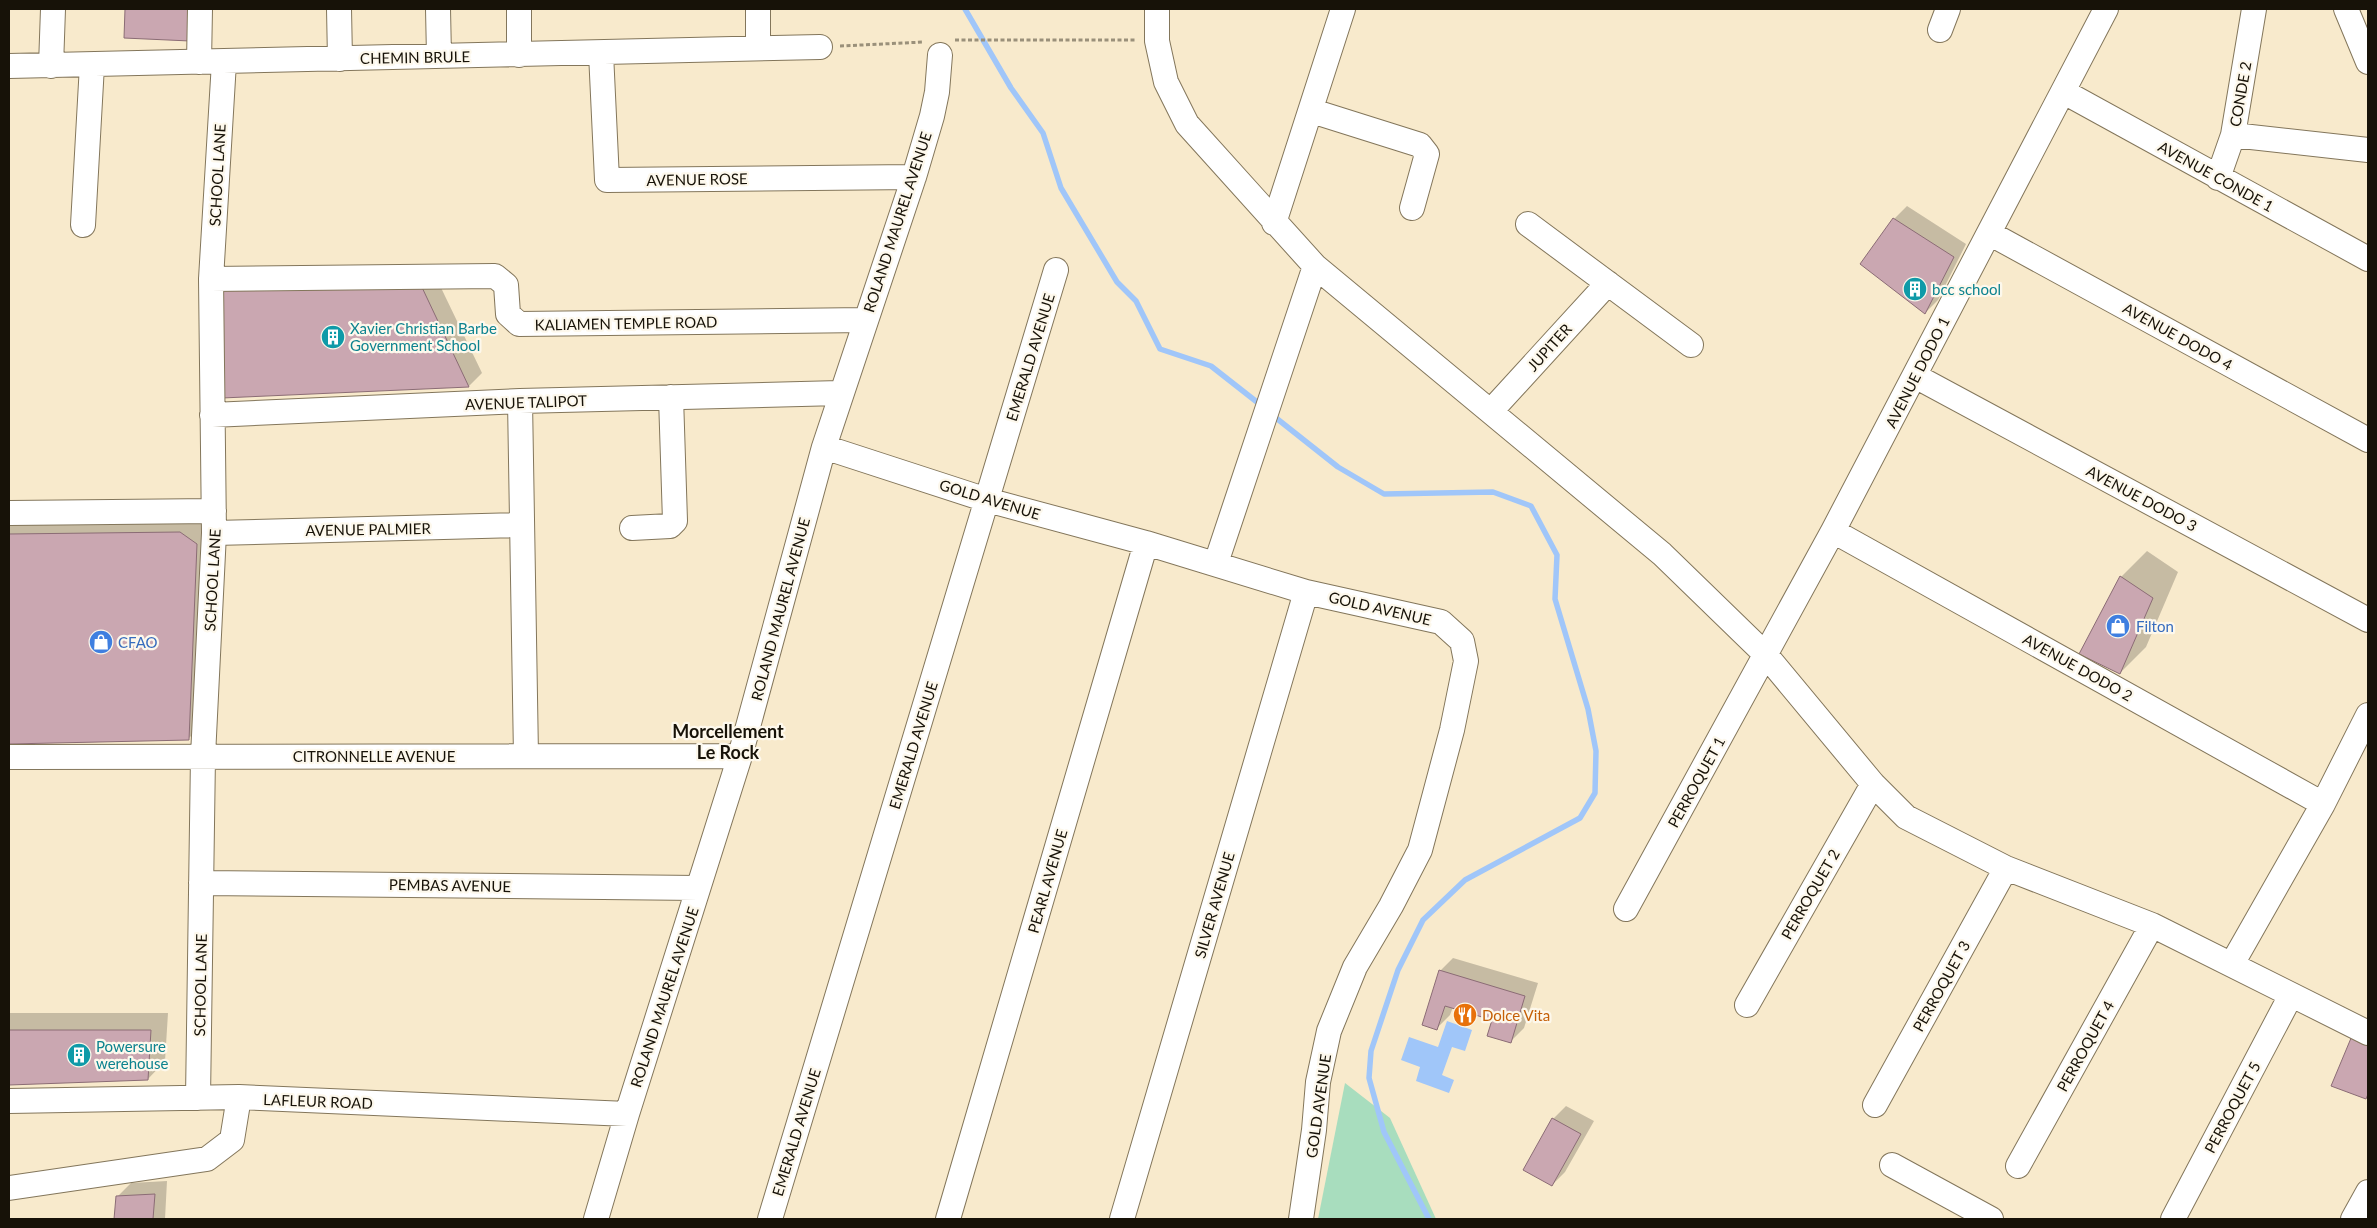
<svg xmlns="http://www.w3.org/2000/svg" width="2377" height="1228" viewBox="0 0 2377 1228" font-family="Lato,sans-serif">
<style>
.green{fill:#a8ddbe}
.water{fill:#a0c6f9}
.shadow{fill:#0003}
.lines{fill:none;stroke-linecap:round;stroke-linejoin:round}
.stream{stroke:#a0c6f9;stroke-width:5.5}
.building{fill:#caa7b1;stroke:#8b6c75}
.minor-casing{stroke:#83765b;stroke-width:26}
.path{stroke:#9a907a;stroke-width:3;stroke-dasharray:4 2.5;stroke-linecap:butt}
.minor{stroke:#fff;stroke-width:24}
.labels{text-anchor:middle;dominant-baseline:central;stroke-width:4.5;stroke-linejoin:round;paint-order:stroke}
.street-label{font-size:15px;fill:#171208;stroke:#fdf8ec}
.culture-label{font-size:15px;fill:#0d838f;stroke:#fdf8ec;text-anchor:start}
.shop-label{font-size:15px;fill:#366cbe;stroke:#fdf8ec;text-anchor:start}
.food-label{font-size:15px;fill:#c56008;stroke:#fdf8ec;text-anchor:start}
.quarter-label{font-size:18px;font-weight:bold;fill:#171208;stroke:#fdf8ec}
</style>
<rect width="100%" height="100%" fill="#f8eacc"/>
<path class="green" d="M 1345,1083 L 1390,1118 L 1436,1219 L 1318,1219 Z"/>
<path class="water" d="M 1447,1021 L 1472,1030 L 1465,1051 L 1452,1047 L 1442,1075 L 1454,1080 L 1449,1093 L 1416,1081 L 1420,1067 L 1401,1060 L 1409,1037 L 1438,1047 Z"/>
<path class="shadow" d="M 126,9 L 208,9 L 125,37 Z
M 1907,206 L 1966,244 L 1938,300 L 1925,313 L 1894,219 Z
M 432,269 L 482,373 L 469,386 L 223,396 Z
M 198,515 L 214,527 L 206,721 L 188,739 L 9,743 L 9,517 Z
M 2147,551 L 2178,572 L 2146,647 L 2120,673 L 2121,577 Z
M 1453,958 L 1538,983 L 1524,1028 L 1511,1041 L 1493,1020 L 1453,1007 L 1450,1015 L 1437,1028 L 1440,971 Z
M 9,1013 L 168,1013 L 165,1061 L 148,1079 L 9,1084 Z
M 2368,1019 L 2368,1095 L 2365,1098 L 2355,1032 Z
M 1566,1106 L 1594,1121 L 1565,1172 L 1552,1185 L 1553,1119 Z
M 167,1181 L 165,1219 L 116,1219 L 117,1197 L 131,1183 Z"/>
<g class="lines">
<path class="stream" d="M 965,9 L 1011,88 L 1043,133 L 1061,188 L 1117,282 L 1136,301 L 1160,349 L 1211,366 L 1262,406
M 1271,414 L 1338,467 L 1384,494 L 1493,492 L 1531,506 L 1557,555 L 1555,599 L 1588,709 L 1596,751 L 1595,793 L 1580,818 L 1465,880 L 1423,920 L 1398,970 L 1371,1051 L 1369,1078 L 1384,1132 L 1429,1219"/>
</g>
<path class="building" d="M 125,9 L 191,9 L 190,41 L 124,38 Z
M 1893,218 L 1954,257 L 1925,314 L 1860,264 Z
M 419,281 L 469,387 L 222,398 L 221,286 Z
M 180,532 L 197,544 L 189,740 L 9,744 L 9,534 Z
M 2120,576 L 2153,598 L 2120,674 L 2079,654 Z
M 1439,970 L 1525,996 L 1511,1043 L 1487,1036 L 1492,1020 L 1445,1006 L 1437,1030 L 1422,1025 Z
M 9,1030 L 151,1030 L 148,1080 L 9,1085 Z
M 2354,1031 L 2368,1038 L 2368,1094 L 2366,1099 L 2331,1086 Z
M 1552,1118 L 1581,1134 L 1552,1186 L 1523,1170 Z
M 155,1194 L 153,1219 L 114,1219 L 116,1196 Z"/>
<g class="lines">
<g class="minor-casing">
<path id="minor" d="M 339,9 L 340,59
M 438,9 L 439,56
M 519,9 L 519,55
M 1157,9 L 1157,41 L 1166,82 L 1187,124 L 1315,266 L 1662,554 L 1765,654 L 1873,784 L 1906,817 L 2006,868 L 2152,925 L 2368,1033
M 2346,9 L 2368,62
M 1940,30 L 1948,9
M 758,48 L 758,9
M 601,53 L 607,180 L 914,177
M 199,62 L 200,9
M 9,66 L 820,47
M 51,66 L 53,9
M 2064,92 L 2368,259
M 1312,111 L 1420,145 L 1427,154 L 1412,208
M 2233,135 L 2368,150
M 2218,178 L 2233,135 L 2254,9
M 1274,223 L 1343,9
M 1528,224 L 1691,345
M 83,225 L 92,65
M 1989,233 L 2368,440
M 211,279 L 495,276 L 506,285 L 508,314 L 519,324 L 865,320
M 1915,376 L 2368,620
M 520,401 L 526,756
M 1491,411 L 1608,283
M 212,415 L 520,401 L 840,393
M 824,447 L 987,500 L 1146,543 L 1306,592 L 1441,622 L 1462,641 L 1466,661 L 1452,730 L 1420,850 L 1391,906 L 1355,967 L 1329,1031 L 1318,1082 L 1314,1130 L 1301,1219
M 9,513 L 214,511
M 632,528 L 670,526 L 675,521 L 671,397
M 1833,531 L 2323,804
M 214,533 L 522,525
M 1216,563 L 1315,266
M 9,757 L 740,756
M 201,883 L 698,888
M 1626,909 L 1833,531 L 2106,9
M 2232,964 L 2323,804 L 2368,715
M 1747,1005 L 1873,784
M 198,1098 L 203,756 L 214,533 L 211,279 L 224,62
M 9,1101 L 239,1097 L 627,1114
M 1875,1105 L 2006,868
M 1892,1165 L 1991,1219
M 2018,1166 L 2152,925
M 9,1188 L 207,1159 L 232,1140 L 239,1097
M 596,1219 L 627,1114 L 740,756 L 824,447 L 914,177 L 932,116 L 937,92 L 940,55
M 770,1219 L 1056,270
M 948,1219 L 1146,543
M 1122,1219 L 1306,592
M 2173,1219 L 2291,995
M 2353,1219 L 2368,1192"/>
</g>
<path class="path" d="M 955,40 L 1136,40
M 840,46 L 924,42"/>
<use href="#minor" class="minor"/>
</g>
<defs>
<g id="building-disc" transform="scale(1.25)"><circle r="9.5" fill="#0f9aa8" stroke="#fdf8ec"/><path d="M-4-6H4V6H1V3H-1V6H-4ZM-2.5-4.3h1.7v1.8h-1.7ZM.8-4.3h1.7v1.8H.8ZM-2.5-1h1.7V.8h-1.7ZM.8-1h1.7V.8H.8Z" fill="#fff"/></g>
<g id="shop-disc" transform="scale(1.25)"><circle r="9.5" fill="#3f7fe0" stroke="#fdf8ec"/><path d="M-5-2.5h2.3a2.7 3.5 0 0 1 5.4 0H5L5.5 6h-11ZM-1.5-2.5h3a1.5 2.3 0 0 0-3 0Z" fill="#fff"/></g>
<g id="restaurant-disc" transform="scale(1.25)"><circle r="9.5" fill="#e8710a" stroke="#fdf8ec"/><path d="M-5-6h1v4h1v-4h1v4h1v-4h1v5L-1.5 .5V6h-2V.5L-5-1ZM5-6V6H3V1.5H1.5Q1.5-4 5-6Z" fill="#fff"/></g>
</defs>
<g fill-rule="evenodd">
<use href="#building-disc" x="1915" y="289"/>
<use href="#building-disc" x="333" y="337"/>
<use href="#shop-disc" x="2118" y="626"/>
<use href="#shop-disc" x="101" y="642"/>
<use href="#restaurant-disc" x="1465" y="1015"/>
<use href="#building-disc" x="79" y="1055"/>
</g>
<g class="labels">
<g class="street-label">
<text transform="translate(415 57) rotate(-1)">CHEMIN BRULE</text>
<text transform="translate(2240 94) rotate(-80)">CONDE 2</text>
<text transform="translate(217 175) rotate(-87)">SCHOOL LANE</text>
<text transform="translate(2216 176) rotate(29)">AVENUE CONDE 1</text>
<text transform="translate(697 179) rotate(-1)">AVENUE ROSE</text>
<text transform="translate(897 222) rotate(-72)">ROLAND MAUREL AVENUE</text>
<text transform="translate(626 323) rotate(-1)">KALIAMEN TEMPLE ROAD</text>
<text transform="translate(2178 336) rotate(29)">AVENUE DODO 4</text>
<text transform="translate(1549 347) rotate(-48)">JUPITER</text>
<text transform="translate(1030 357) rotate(-73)">EMERALD AVENUE</text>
<text transform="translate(1917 372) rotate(-63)">AVENUE DODO 1</text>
<text transform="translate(526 402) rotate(-2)">AVENUE TALIPOT</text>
<text transform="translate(2142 498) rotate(28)">AVENUE DODO 3</text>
<text transform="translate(990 499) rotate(17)">GOLD AVENUE</text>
<text transform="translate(368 529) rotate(-1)">AVENUE PALMIER</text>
<text transform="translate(212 580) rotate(-87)">SCHOOL LANE</text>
<text transform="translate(1380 608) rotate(13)">GOLD AVENUE</text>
<text transform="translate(780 609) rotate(-75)">ROLAND MAUREL AVENUE</text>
<text transform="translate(2078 667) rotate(29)">AVENUE DODO 2</text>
<text transform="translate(913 745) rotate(-73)">EMERALD AVENUE</text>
<text x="374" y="756">CITRONNELLE AVENUE</text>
<text transform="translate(1696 782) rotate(-61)">PERROQUET 1</text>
<text transform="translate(1047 881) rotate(-74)">PEARL AVENUE</text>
<text transform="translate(450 885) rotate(1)">PEMBAS AVENUE</text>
<text transform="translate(1810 894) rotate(-60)">PERROQUET 2</text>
<text transform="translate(1214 905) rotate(-74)">SILVER AVENUE</text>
<text transform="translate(200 985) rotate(-89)">SCHOOL LANE</text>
<text transform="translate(1941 986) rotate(-61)">PERROQUET 3</text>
<text transform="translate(664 997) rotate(-72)">ROLAND MAUREL AVENUE</text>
<text transform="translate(2085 1046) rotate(-61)">PERROQUET 4</text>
<text transform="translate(318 1101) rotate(2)">LAFLEUR ROAD</text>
<text transform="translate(1318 1106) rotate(-82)">GOLD AVENUE</text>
<text transform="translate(2232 1107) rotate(-62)">PERROQUET 5</text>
<text transform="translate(796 1132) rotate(-73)">EMERALD AVENUE</text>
</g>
<g class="culture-label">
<text x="1932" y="289">bcc school</text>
<text x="350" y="328">Xavier Christian Barbe<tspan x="350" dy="17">Government School</tspan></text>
<text x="96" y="1046">Powersure<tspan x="96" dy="17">werehouse</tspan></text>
</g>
<g class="shop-label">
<text x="2136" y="626">Filton</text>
<text x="118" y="642">CFAO</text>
</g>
<g class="food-label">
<text x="1482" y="1015">Dolce Vita</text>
</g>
<g class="quarter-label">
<text x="728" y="731">Morcellement<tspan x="728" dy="21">Le Rock</tspan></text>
</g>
</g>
<rect width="2377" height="1228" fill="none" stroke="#171208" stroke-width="20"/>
</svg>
